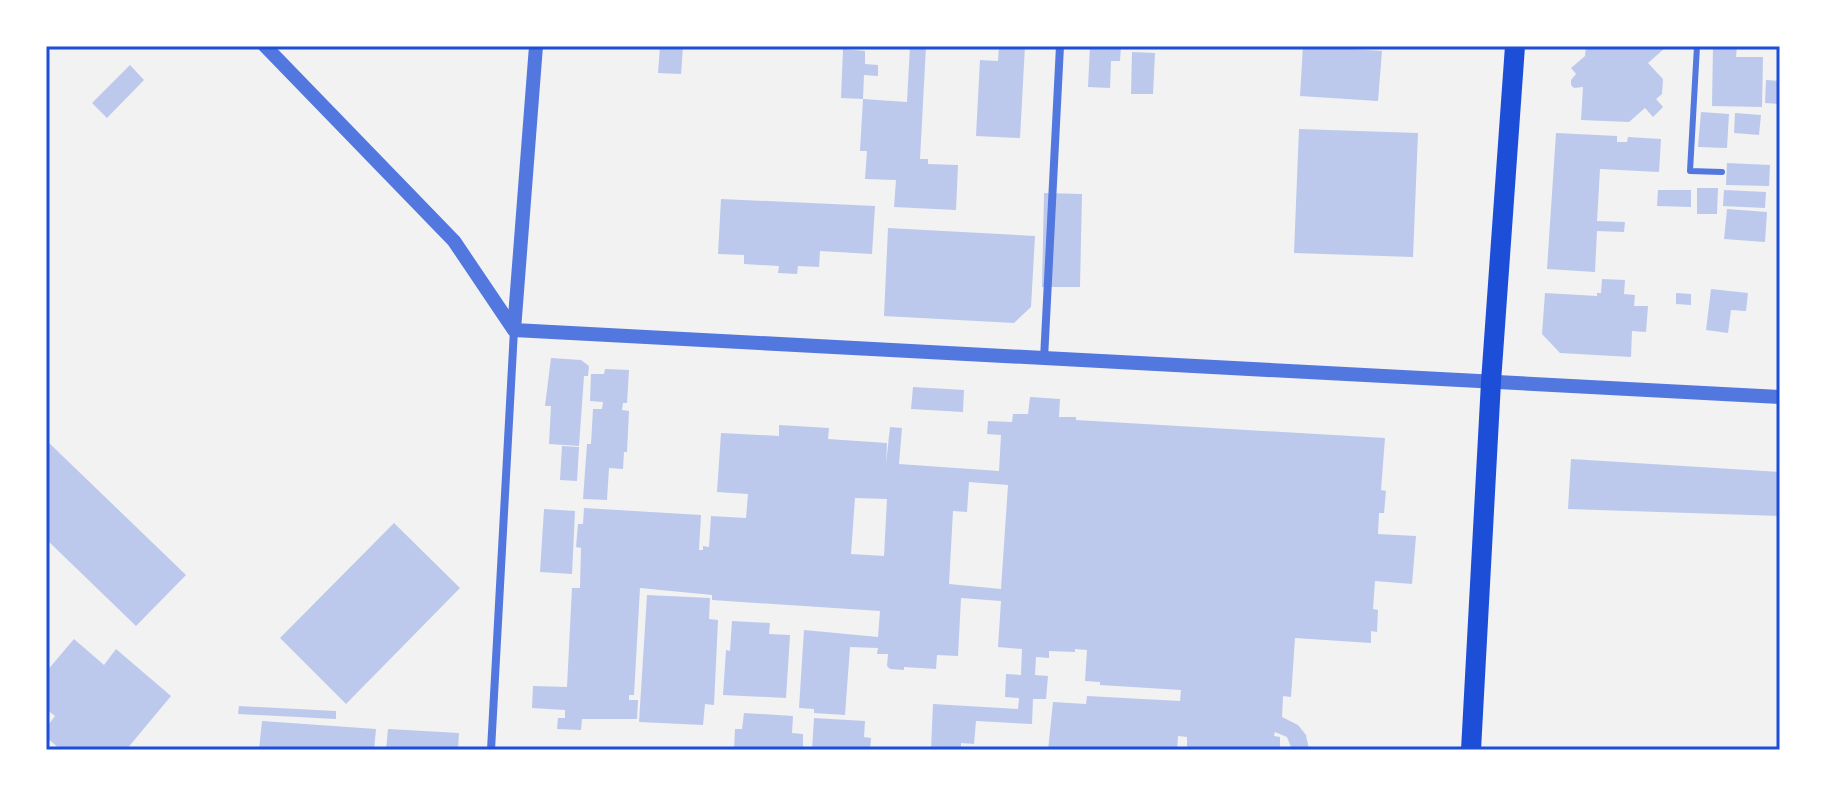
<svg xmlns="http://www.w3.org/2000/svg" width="1826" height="796" viewBox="0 0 1826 796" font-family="'Golos Text',sans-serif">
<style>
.building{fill:#bdc9ec;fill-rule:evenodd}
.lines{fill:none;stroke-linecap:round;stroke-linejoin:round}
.service{stroke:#5277de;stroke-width:6}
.minor{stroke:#5277de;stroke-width:8}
.tertiary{stroke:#5277de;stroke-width:14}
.primary{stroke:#1d4ed8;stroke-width:20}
.neatline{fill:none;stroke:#1d4ed8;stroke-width:3}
</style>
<rect width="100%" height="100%" fill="#f2f2f2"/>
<path class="building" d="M 660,46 L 683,47 L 681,74 L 658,73 Z
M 910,46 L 926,46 L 920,159 L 928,159 L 928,164 L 958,165 L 956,210 L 894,207 L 896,180 L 865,179 L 867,151 L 860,151 L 863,99 L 907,102 Z
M 999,46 L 1025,46 L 1020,138 L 976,136 L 980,60 L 998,61 Z
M 1090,46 L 1121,46 L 1120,61 L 1111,61 L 1110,88 L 1088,87 Z
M 1303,46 L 1351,46 L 1351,49 L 1382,51 L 1378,101 L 1300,96 Z
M 1586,46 L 1663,46 L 1665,48 L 1648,63 L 1663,79 L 1662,94 L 1656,99 L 1663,107 L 1653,117 L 1645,108 L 1629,122 L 1581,120 L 1583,87 L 1574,88 L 1571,85 L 1571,80 L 1576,74 L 1571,68 L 1585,56 Z
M 1713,46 L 1737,46 L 1736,57 L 1763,57 L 1762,107 L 1712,106 Z
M 843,49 L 865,51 L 865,64 L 878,65 L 878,76 L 864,75 L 863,99 L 841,98 Z
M 1132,52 L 1155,53 L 1153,94 L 1131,94 Z
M 130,65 L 144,80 L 107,118 L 92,103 Z
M 1766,80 L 1780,81 L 1780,104 L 1765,103 Z
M 1701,112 L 1729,114 L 1727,148 L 1698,147 Z
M 1735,113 L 1761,115 L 1759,135 L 1734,133 Z
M 1299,129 L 1418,133 L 1413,257 L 1294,253 Z
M 1556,133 L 1617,136 L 1617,142 L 1627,142 L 1628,137 L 1661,139 L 1659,172 L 1600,169 L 1597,221 L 1625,222 L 1624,232 L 1597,231 L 1595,272 L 1547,269 Z
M 1727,163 L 1770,165 L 1769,186 L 1726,185 Z
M 1697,188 L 1718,188 L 1717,214 L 1697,214 Z
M 1658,190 L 1691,190 L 1691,207 L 1657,206 Z
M 1724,190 L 1766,192 L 1765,208 L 1723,206 Z
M 1044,193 L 1082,194 L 1080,287 L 1042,287 Z
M 721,199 L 875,206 L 872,254 L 820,251 L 819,267 L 798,266 L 797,274 L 778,273 L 779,266 L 744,264 L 744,255 L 718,254 Z
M 1727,209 L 1767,212 L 1765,242 L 1724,239 Z
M 888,228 L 1035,236 L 1031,307 L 1014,323 L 884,316 Z
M 1602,279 L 1625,280 L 1624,294 L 1635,295 L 1634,306 L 1648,306 L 1646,332 L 1632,331 L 1631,357 L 1560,353 L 1542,334 L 1545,293 L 1597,296 L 1597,293 L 1601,293 Z
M 1711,289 L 1748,293 L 1746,311 L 1731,310 L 1728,333 L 1706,330 Z
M 1676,293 L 1691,294 L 1691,305 L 1676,304 Z
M 551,358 L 581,360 L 589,366 L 588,376 L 584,376 L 579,446 L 549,444 L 551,406 L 545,406 Z
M 605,369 L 629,370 L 627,403 L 623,403 L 622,410 L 629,411 L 627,452 L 624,452 L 623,469 L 609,468 L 607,500 L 583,499 L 587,444 L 591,444 L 593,409 L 602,409 L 603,402 L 590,401 L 591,374 L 604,374 Z
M 913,387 L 964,390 L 963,412 L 911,409 Z
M 1030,397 L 1060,399 L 1059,417 L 1076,417 L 1076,420 L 1385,438 L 1381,490 L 1386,491 L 1384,513 L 1379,513 L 1378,534 L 1416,536 L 1412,584 L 1375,581 L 1373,609 L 1378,610 L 1377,632 L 1371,631 L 1371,643 L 1295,638 L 1291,697 L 1283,696 L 1282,717 L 1298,725 L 1306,735 L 1309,750 L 1292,750 L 1287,737 L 1275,732 L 1274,736 L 1280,737 L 1280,750 L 1187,750 L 1187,737 L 1178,736 L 1177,750 L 1048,750 L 1053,702 L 1086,704 L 1087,696 L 1180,701 L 1181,690 L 1100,685 L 1100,682 L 1085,681 L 1087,650 L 1075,649 L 1075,652 L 1049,651 L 1049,658 L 1036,657 L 1035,675 L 1048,676 L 1046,699 L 1033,699 L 1032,724 L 976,721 L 974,744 L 961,743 L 961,750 L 931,749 L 933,704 L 1018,709 L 1019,698 L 1005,697 L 1006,674 L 1021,675 L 1022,649 L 998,647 L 1001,601 L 961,598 L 958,656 L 937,655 L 936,669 L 904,667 L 904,670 L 890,669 L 887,666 L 888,654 L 877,654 L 878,648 L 850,647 L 845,715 L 814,713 L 814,709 L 799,708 L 804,630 L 878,637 L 880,611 L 712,600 L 712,595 L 640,588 L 634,695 L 629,695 L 629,700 L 638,700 L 637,719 L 582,719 L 581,730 L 557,729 L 558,718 L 565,718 L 565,710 L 532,708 L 533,686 L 567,687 L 572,588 L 580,588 L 581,548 L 576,547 L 578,524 L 583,524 L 584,508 L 701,515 L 699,550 L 703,550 L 703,546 L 709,547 L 711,516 L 746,518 L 748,494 L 717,492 L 721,433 L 779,436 L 779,425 L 829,428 L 828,439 L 887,443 L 886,464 L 890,427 L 902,428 L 899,464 L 999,471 L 1001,435 L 987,434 L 988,421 L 1012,422 L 1013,414 L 1028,414 ZM 969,482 L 1008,485 L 1001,589 L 949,584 L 953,511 L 967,512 ZM 855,498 L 887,499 L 884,556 L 851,554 Z
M 46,440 L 186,575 L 136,626 L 46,539 Z
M 562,446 L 579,447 L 577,481 L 560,480 Z
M 1571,459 L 1780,472 L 1780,516 L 1568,509 Z
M 544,509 L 575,511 L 572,574 L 540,572 Z
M 394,523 L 460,588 L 346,704 L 280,638 Z
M 647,595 L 710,598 L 709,619 L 718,620 L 714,705 L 705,704 L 703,725 L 639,722 Z
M 732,621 L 770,623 L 769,634 L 790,635 L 786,698 L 723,695 L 726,650 L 730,651 Z
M 74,639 L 104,665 L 116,649 L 171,696 L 126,750 L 61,750 L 46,737 L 46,728 L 55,716 L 46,709 L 46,672 Z
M 239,706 L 336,711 L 336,719 L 238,714 Z
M 744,713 L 793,716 L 792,733 L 803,734 L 803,750 L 734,750 L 735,729 L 742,729 Z
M 814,718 L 865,721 L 864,737 L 871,738 L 870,750 L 812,750 Z
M 262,721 L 376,729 L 374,750 L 259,750 Z
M 388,729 L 459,733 L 458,750 L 386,750 Z"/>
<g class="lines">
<path class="service" d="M 1697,46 L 1690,171 L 1722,172"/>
<path class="minor" d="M 1044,359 L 1060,46
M 491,750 L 514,330"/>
<path class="tertiary" d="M 265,46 L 454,241 L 514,330
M 514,330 L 1780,397
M 514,330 L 536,46"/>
<path class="primary" d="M 1471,750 L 1491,382 L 1515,46"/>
</g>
<rect width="1826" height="796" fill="none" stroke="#ffffff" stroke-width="96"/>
<rect x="48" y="48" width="1730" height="700" class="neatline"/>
</svg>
